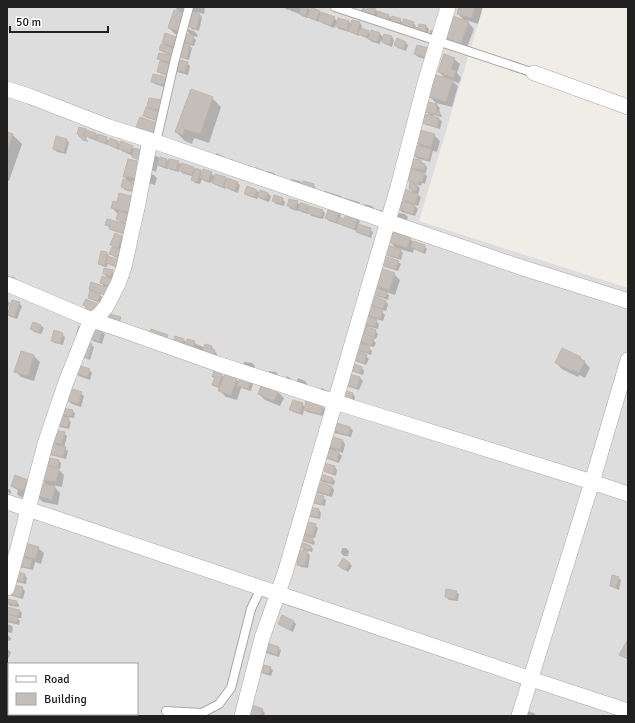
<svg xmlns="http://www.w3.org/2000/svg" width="635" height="723" viewBox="0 0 635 723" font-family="Signika,sans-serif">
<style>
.residential{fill:#dedddd;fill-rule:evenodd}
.shadow{fill:#0003;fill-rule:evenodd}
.building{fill:#c5bdb7;stroke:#c2b5aa}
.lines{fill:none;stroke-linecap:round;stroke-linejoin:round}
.lane-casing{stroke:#a7a7a7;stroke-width:10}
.street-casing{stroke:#a7a7a7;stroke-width:16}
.lane{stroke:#fff;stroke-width:8}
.street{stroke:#fff;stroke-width:15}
</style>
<rect width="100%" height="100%" fill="#f0ede7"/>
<path class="residential" d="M 7,7 L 483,7 L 419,221 L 628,288 L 628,716 L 7,716 ZM 9,664 L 137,664 L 137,714 L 9,714 Z"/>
<path class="shadow" d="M 174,7 L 204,7 L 205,8 L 204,14 L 197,12 L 202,17 L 199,31 L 192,29 L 198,35 L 197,37 L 191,35 L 196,40 L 194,46 L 189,45 L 192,48 L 189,60 L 182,58 L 179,55 L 187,45 L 183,41 L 184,37 L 175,34 L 169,28 L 180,12 ZM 188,26 L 194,31 L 187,29 ZM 187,31 L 193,37 L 186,35 Z
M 284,7 L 307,7 L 311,10 L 319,12 L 321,14 L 334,18 L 337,21 L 349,22 L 351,24 L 352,21 L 360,23 L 362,26 L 361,29 L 368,32 L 371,34 L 372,31 L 380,34 L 384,38 L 392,37 L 394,40 L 392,47 L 385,44 L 381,40 L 380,44 L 372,42 L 369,39 L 362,36 L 360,34 L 359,36 L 352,33 L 350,31 L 349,32 L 339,29 L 335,25 L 334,28 L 322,23 L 319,21 L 319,22 L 311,19 L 308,16 L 307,18 L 302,16 L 300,14 L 291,11 L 289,9 L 289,10 L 287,10 Z
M 460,7 L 483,7 L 478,24 L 466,20 L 474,29 L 466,50 L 451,45 L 466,22 L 458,14 Z
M 369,8 L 376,10 L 378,12 L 389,16 L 392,19 L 400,20 L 404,24 L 413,23 L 416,26 L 415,28 L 419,29 L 420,25 L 426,26 L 429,29 L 428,33 L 429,34 L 430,30 L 437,32 L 437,41 L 379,22 L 368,11 Z
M 176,37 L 178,40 L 176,48 L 171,47 L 176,51 L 174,56 L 168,54 L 173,59 L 172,64 L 167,63 L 172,67 L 169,76 L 161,74 L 158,71 L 161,61 L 158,59 L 168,56 L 168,54 L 163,52 L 160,50 L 167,47 L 163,43 Z
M 405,42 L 408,45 L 406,51 L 398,48 L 395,45 Z
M 417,47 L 434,62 L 418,57 L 415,54 Z
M 454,59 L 460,64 L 457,73 L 461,78 L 459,83 L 452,81 L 458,86 L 452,107 L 436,103 L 430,97 L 433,88 L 431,86 L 446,79 L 439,72 Z
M 187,63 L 190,66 L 188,75 L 177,72 L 174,69 Z
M 154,75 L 166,78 L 169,81 L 167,88 L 155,84 L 152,81 Z
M 212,98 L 221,107 L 209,143 L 194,138 L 192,144 L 185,141 L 176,132 Z
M 149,99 L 163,112 L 157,111 L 162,115 L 160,122 L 147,118 L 144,115 L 152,110 L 148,107 Z
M 428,103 L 437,105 L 440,108 L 439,112 L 442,116 L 441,117 L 433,115 L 433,117 L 439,119 L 442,121 L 440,129 L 426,125 L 423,122 L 431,117 L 426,111 Z
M 85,130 L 87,131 L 96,134 L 98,137 L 106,138 L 109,141 L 118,143 L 120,145 L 132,147 L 144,162 L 136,159 L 133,156 L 122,151 L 120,149 L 119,150 L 111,146 L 108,143 L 107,145 L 89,138 L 87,136 L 86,139 L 88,141 L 87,142 L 78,134 Z
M 7,133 L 13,135 L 22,144 L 9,181 L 7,180 Z
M 434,135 L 440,141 L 437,152 L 433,151 L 430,162 L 416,158 L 414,155 L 422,148 L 417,143 Z
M 67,140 L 69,143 L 66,154 L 57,152 L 54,149 Z
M 216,153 L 225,157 L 228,160 L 212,163 Z
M 151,155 L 157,156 L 160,159 L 167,160 L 169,162 L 178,162 L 181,165 L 182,164 L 194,168 L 196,170 L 197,169 L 201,171 L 203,173 L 211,173 L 215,177 L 225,178 L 237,183 L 240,185 L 238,193 L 228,189 L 226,187 L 225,189 L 216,185 L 212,181 L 211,183 L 204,181 L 202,179 L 200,184 L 195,183 L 193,180 L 194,177 L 182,173 L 179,170 L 179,172 L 171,170 L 168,167 L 167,169 L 161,167 L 158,164 L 156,172 L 151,170 Z
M 231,159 L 241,163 L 244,166 L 245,164 L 251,166 L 255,169 L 255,167 L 263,170 L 266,173 L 267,171 L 274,173 L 277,176 L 274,185 L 228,166 Z
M 129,160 L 146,173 L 154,175 L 157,178 L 155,185 L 148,183 L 143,184 L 133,181 L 138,186 L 136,193 L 125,190 L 122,187 L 129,182 L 124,177 Z
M 421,161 L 427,167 L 426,173 L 422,172 L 427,176 L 425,184 L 422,183 L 421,186 L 416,184 L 420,188 L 418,195 L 421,197 L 418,206 L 413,204 L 418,209 L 415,216 L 402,212 L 408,217 L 406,222 L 397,217 L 399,213 L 404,214 L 399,209 L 406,203 L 402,199 L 415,194 L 410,189 L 411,183 L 407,180 L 415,171 L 412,168 Z
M 281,177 L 287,179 L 290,182 L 291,179 L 300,181 L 303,185 L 313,185 L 316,188 L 313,198 Z
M 257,191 L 260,193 L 260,191 L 268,193 L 271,196 L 269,202 L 261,199 L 258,196 L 257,199 L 248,196 L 245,193 Z
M 325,191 L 341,196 L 345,200 L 345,198 L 359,202 L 361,205 L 323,198 Z
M 134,198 L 131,226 L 124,223 L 129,228 L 127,235 L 113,231 L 107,225 L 123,224 L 117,219 L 118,214 L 112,208 L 117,204 Z
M 282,199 L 285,202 L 284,206 L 276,204 L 273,201 Z
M 297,202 L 300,205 L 307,206 L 310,209 L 322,210 L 325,213 L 323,219 L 311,216 L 309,213 L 308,214 L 301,212 L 299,210 L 298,211 L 291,209 L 288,206 Z
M 364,204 L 372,206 L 376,210 L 376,209 L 388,212 L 361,213 Z
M 339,212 L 341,215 L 340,219 L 345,220 L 357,219 L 360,221 L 358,226 L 370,229 L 373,232 L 371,238 L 360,234 L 357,231 L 341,225 L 339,223 L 338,224 L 329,221 L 326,218 Z
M 393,233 L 410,238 L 413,242 L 424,246 L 427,249 L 425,254 L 414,249 L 413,253 L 399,249 L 403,253 L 401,260 L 388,256 L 385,253 L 397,249 L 390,242 Z
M 115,234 L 122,236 L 125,239 L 121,260 L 113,256 L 110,254 L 117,250 L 112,244 Z
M 107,253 L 109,256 L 109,257 L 121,269 L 110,265 L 108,263 L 107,267 L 102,266 L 99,264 Z
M 398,262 L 401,264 L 398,271 L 385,267 L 383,265 Z
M 112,271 L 115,274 L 114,279 L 110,278 L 115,282 L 113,288 L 106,286 L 111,291 L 109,297 L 98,293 L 102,297 L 100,303 L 92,300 L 89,298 L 92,290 L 90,289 L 106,288 L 101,283 L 108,278 L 104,274 Z
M 7,274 L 9,276 L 14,277 L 17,280 L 22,282 L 25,285 L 7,285 Z
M 394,274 L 400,280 L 395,295 L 386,292 L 389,295 L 388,300 L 376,296 L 374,293 L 381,291 L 375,284 Z
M 7,300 L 10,303 L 7,310 L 9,311 L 19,303 L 22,306 L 17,319 L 11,317 L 7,314 Z
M 384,300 L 388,304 L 386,311 L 372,307 L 369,304 L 384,301 Z
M 381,311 L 385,315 L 383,321 L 368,317 L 365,314 Z
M 376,321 L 379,324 L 378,329 L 366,326 L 363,323 Z
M 41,326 L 44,328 L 41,334 L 34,332 L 31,329 Z
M 78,326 L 85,328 L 78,338 L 76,335 Z
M 375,331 L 378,334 L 376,339 L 363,334 L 361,332 Z
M 102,332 L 105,334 L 102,344 L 93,341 L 90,338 Z
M 62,334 L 65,337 L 63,345 L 55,343 L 52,340 Z
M 176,337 L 184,340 L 187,343 L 194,342 L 196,344 L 201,346 L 204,348 L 212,347 L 217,354 L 215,360 L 188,350 Z
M 358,340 L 373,340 L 376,343 L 374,347 L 366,345 L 372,351 L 371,355 L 358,351 L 356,348 L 365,346 Z
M 91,345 L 94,347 L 90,360 L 85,358 L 82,355 Z
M 22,352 L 34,356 L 40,362 L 34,381 L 21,377 L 15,371 Z
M 366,356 L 369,359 L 366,365 L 352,360 Z
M 580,357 L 590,368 L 585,378 L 579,375 L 578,377 L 562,369 L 556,363 Z
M 244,362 L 252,363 L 255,366 L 253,374 L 243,370 Z
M 348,368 L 362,368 L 364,371 L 363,375 L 351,371 Z
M 89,370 L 92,373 L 90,380 L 79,376 L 76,373 Z
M 269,371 L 276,372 L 278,375 L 277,382 L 267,378 Z
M 215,372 L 222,375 L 224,377 L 236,379 L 239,382 L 250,382 L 253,384 L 251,391 L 241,388 L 237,400 L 226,397 L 220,391 L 220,389 L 216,387 L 213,384 L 215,379 L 213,376 Z
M 346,374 L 360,378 L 363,381 L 359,390 L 346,386 Z
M 287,376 L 296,383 L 298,378 L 305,381 L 307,384 L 304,392 L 284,382 Z
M 262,386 L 278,392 L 284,398 L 280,406 L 265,400 L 259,394 Z
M 321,388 L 328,391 L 330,394 L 317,395 Z
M 81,393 L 84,396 L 81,407 L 72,404 L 69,401 Z
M 353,394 L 355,397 L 353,405 L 344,403 Z
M 302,404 L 305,407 L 322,406 L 325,409 L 323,416 L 307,412 L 304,409 L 303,415 L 293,412 L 291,410 Z
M 72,411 L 75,413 L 74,418 L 66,417 L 71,422 L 69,429 L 60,427 L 58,424 L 65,418 L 61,414 Z
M 333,423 L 350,428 L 353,430 L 351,437 L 334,433 L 331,430 Z
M 64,433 L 67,436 L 64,448 L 68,451 L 66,459 L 50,455 L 47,452 L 57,446 L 52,441 Z
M 343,441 L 345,444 L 343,453 L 336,450 L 342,456 L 339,463 L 325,458 L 325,445 Z
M 59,461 L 61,463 L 60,469 L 58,469 L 64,475 L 62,487 L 53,485 L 60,493 L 58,505 L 43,502 L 37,496 L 47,485 L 39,478 L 44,464 Z
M 324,464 L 335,467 L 337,470 L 336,476 L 325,472 L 322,470 Z
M 319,479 L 333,479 L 335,481 L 334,485 L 322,482 Z
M 27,480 L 30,483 L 24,498 L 19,496 L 17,494 L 18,490 L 14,488 L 12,485 Z
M 332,487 L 334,490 L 332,497 L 317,493 L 314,490 Z
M 7,489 L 9,489 L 11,491 L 11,494 L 7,492 Z
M 323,497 L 326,500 L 325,506 L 315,504 L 312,501 Z
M 319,510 L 321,513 L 320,519 L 310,517 L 308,515 Z
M 315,525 L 318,528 L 315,538 L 310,537 L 315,542 L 314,545 L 305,542 L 303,540 L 304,535 L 301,532 Z
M 301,547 L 311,547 L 313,549 L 312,552 L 305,550 L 310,555 L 308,568 L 301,567 L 298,565 L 306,552 Z
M 38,548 L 44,553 L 41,564 L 35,562 L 33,570 L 19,567 L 25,558 L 20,553 Z
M 342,548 L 346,548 L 349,551 L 348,556 L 344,556 L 341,553 Z
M 349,563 L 352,566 L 348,572 L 342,568 Z
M 25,575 L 27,578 L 26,584 L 16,582 L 13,579 Z
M 618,578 L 621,580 L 619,590 L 614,588 L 611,586 Z
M 22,588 L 25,591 L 23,599 L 12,596 L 9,594 Z
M 456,592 L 459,594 L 458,601 L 449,600 L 446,597 Z
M 17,602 L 19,605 L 19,607 L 10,606 L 7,603 Z
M 7,608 L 19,610 L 22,613 L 21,618 L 17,618 L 20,621 L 19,625 L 7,622 Z
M 294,622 L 296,624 L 293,632 L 282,626 L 280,624 Z
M 7,624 L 10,625 L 13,627 L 12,633 L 7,632 Z
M 7,635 L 11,638 L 10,641 L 7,640 Z
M 265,644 L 278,648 L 281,650 L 279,657 L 266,653 Z
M 7,649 L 11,652 L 9,658 L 7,657 Z
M 270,668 L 273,670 L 271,676 L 261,673 L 258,670 Z
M 262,710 L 265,713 L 264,716 L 249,716 Z
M 527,711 L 534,713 L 537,716 L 525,716 Z
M 22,714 L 36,714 L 37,715 L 36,716 L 26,716 Z"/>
<path class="building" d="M 301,7 L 308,7 L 305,16 L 299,14 Z
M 311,7 L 320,11 L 316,20 L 307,17 Z
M 368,7 L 376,9 L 373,19 L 360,14 L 363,8 L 367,10 Z
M 459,7 L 475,7 L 472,18 L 457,14 Z
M 174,10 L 185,13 L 179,31 L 168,28 Z
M 192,11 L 200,14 L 196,29 L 188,26 Z
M 378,11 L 389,15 L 387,23 L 375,19 Z
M 321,12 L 335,17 L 331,26 L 318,20 Z
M 392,16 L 401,19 L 398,27 L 389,24 Z
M 453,16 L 469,22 L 460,45 L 444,39 Z
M 338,18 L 349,21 L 347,30 L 335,26 Z
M 404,19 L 414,22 L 411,31 L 401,28 Z
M 352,20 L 360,22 L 357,34 L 348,31 Z
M 419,24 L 426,25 L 425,34 L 413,32 L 414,27 L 418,28 Z
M 361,28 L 369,31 L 366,37 L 358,34 Z
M 371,30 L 380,33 L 377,42 L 368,39 Z
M 165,33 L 176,37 L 173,46 L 162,43 Z
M 184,33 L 194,36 L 192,44 L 182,41 Z
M 384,34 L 392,36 L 389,45 L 382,42 Z
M 397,38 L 406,42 L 403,49 L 394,45 Z
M 180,42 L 190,44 L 187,58 L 178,56 Z
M 161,44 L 173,48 L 172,54 L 159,50 Z
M 417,45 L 435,50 L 432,59 L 414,54 Z
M 159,53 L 171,55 L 170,62 L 157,59 Z
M 444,54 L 455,58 L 451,69 L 456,71 L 453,78 L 438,72 Z
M 176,59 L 188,62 L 185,72 L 173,69 Z
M 160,61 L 170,64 L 167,74 L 157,72 Z
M 153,74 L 166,77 L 164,85 L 151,82 Z
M 433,74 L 453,80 L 446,102 L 429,97 L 432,87 L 429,87 Z
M 191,89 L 213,97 L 200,134 L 185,129 L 183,135 L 175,132 Z
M 149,98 L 162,100 L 161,110 L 147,107 Z
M 428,102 L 437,104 L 436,111 L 440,112 L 439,115 L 425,112 Z
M 146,107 L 159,112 L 157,120 L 143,116 Z
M 425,114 L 439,118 L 437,127 L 422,123 Z
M 140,117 L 157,123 L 151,137 L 141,133 L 142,129 L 136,127 Z
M 79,127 L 86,129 L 83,136 L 86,137 L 84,141 L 77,134 Z
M 86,130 L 96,133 L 95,139 L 85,135 Z
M 420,130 L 435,134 L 431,147 L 416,143 Z
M 7,132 L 13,134 L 7,152 Z
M 98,134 L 107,137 L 105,143 L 96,140 Z
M 56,136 L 67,139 L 64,152 L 53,149 Z
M 110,138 L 119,142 L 116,148 L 107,144 Z
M 121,141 L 133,146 L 130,153 L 118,148 Z
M 415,145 L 431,149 L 428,160 L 412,155 Z
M 134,148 L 144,151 L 141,160 L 132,157 Z
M 160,157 L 167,159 L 165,167 L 157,165 Z
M 128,159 L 141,162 L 137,179 L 127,176 L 126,178 L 123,177 Z
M 169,159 L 179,161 L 176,170 L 167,168 Z
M 413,159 L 421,160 L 421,163 L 425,164 L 424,170 L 411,168 Z
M 181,163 L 194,167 L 192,175 L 178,170 Z
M 196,168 L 201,170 L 197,182 L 191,180 Z
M 409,168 L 425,173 L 422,182 L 419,181 L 418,184 L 406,180 Z
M 203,169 L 212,172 L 208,181 L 200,178 Z
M 215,174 L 226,177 L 223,187 L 212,183 Z
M 227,178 L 238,182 L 235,190 L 224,187 Z
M 123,179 L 135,183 L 133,191 L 121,187 Z
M 303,181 L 314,184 L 311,195 L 299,192 Z
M 410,182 L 417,185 L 416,191 L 409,189 Z
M 247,186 L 257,190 L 254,197 L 244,194 Z
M 404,189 L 418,194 L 415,204 L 401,199 Z
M 260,190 L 268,193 L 266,199 L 257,197 Z
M 119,193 L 134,197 L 130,206 L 128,212 L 111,208 L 113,201 L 117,202 Z
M 274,195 L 283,198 L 281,204 L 272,201 Z
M 289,199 L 298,201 L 295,209 L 287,206 Z
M 401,201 L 415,205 L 413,214 L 398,209 Z
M 300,203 L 308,205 L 306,212 L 298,210 Z
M 309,206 L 323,210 L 321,217 L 307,213 Z
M 329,208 L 339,211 L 336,222 L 325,218 Z
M 119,211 L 132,215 L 128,224 L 116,219 Z
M 346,214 L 358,218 L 354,229 L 337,223 L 339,217 L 344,219 Z
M 107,219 L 127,224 L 124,233 L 109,229 L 110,226 L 105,225 Z
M 358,224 L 371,228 L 369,236 L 356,232 Z
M 392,231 L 410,237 L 407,248 L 389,242 Z
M 115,233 L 122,236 L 118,248 L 110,245 Z
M 413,241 L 425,245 L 423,252 L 411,247 Z
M 387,245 L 401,249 L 398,258 L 384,254 Z
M 112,247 L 121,250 L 118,257 L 109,254 Z
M 101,251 L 107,252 L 105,265 L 98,264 Z
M 108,256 L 121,261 L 119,267 L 106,263 Z
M 384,256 L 399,261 L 396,269 L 382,265 Z
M 104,268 L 113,270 L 111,276 L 103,274 Z
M 380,268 L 395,273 L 389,290 L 374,285 Z
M 102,276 L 112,279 L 110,286 L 100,283 Z
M 91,282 L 109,288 L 106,295 L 89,289 Z
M 375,287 L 387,292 L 385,298 L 372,294 Z
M 90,290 L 100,294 L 98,301 L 88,298 Z
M 371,295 L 386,301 L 383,309 L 368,304 Z
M 86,299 L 100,305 L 97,311 L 93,310 L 92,312 L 85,309 L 86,306 L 83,305 Z
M 12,300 L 20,302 L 14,317 L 7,315 Z
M 366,306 L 383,311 L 380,319 L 364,314 Z
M 109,314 L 121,317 L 118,326 L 107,323 Z
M 364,316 L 377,320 L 375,327 L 362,323 Z
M 33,322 L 41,325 L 39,332 L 30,329 Z
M 362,325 L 376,330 L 374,337 L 360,332 Z
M 92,327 L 102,331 L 99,341 L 89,338 Z
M 151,329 L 168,335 L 165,342 L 149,335 Z
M 54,330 L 63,333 L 60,343 L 51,341 Z
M 360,334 L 374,339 L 371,345 L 357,340 Z
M 175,336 L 184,339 L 181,347 L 172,344 Z
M 187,339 L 195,341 L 192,350 L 184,347 Z
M 85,341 L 92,344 L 88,358 L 81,356 Z
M 357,342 L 370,347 L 368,353 L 354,348 Z
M 205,344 L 212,346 L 211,349 L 215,350 L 213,358 L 201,355 Z
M 562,348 L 581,357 L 580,359 L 585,361 L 579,373 L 572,370 L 572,371 L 555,363 Z
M 351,349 L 367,355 L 364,363 L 348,357 Z
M 21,351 L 34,355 L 28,376 L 14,372 Z
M 349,362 L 362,367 L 360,373 L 347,369 Z
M 78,365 L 90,369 L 87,377 L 75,373 Z
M 214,371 L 222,374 L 218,387 L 212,385 L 215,377 L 212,377 Z
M 345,373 L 360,377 L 357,388 L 342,383 Z
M 225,374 L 237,378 L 231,395 L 218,391 Z
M 240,377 L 250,381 L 248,389 L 237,386 Z
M 262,384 L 278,391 L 274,401 L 258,394 Z
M 72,389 L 82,392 L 78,404 L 68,401 Z
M 342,390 L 353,393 L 351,403 L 340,400 Z
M 293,400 L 303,403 L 300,413 L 289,410 Z
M 306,401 L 323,405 L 321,414 L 304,410 Z
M 61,408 L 73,410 L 71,416 L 60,414 Z
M 59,416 L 69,418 L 67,427 L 57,424 Z
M 333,422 L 350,427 L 348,435 L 330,430 Z
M 53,430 L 65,432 L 62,444 L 51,441 Z
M 327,435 L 343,440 L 340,450 L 324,445 Z
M 48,443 L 66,447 L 63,457 L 46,453 Z
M 324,447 L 339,452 L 337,461 L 321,455 Z
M 45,457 L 59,460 L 58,467 L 43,465 Z
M 324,463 L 335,466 L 333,474 L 321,470 Z
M 41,465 L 59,468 L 56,482 L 38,479 Z
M 320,474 L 333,478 L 331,483 L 318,479 Z
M 15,475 L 28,480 L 23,491 L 11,486 Z
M 316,481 L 332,486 L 329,495 L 313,490 Z
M 39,483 L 55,486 L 52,500 L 36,496 Z
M 313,494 L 324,496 L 322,504 L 311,502 Z
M 308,507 L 319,509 L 318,517 L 307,515 Z
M 304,521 L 316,524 L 313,536 L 300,533 Z
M 303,535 L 313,538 L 312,543 L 302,540 Z
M 22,542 L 39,547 L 35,559 L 18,553 Z
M 301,542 L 311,546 L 310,550 L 300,547 Z
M 299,550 L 308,551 L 305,566 L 297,565 Z
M 18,555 L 32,560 L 30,568 L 15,564 Z
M 343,558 L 350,563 L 345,570 L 338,566 Z
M 14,571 L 25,574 L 23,582 L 12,579 Z
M 612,575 L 619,577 L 616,588 L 610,586 Z
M 11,584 L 23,587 L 20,597 L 8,594 Z
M 446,589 L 457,591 L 455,599 L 445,597 Z
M 7,599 L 17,601 L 16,605 L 7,603 Z
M 7,607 L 20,610 L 18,616 L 7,614 Z
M 7,614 L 18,617 L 16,622 L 7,620 Z
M 282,615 L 294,621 L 290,630 L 278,624 Z
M 628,639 L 628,659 L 619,655 Z
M 264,642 L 279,647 L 277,655 L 262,650 Z
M 259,664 L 271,667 L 268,674 L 257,671 Z
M 252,705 L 263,709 L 260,716 L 248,716 Z"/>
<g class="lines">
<g class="lane-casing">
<path id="lane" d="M 335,7 L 534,73
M 156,142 L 175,59 L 189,7
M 166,711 L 202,713 L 219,704 L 231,688 L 251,609 L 261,588"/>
</g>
<g class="street-casing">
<path id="street" d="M 534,73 L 628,107
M 7,89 L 29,96 L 109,127 L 156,142 L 517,266 L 628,301
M 7,284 L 92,320 L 119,329 L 218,364 L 335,402 L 592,482 L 628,494
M 7,502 L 531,679 L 628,711
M 7,588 L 24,526 L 28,509 L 46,441 L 66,382 L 87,329 L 92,320 L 100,314 L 106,307 L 118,284 L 124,267 L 137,208 L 150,140
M 10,714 L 15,716
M 242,716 L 262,638 L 285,573 L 388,221 L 398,187 L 425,83 L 448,7
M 519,716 L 592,482 L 628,360"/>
</g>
<use href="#lane" class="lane"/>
<use href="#street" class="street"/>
</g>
<rect width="635" height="723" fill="none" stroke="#202020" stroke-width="16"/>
<rect x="8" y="663" width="130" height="52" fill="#ffffff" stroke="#a6a6a6"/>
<rect x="16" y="676" width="20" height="6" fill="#ffffff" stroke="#a6a6a6"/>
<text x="44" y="683" font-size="12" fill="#202020">Road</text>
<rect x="16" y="693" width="20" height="12" fill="#c5bdb7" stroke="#a6a6a6"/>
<text x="44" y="703" font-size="12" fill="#202020">Building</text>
<path d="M10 26v6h98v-6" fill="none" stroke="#202020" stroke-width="2"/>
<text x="16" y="26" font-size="12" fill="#202020" stroke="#ffffff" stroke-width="3" paint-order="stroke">50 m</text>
</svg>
